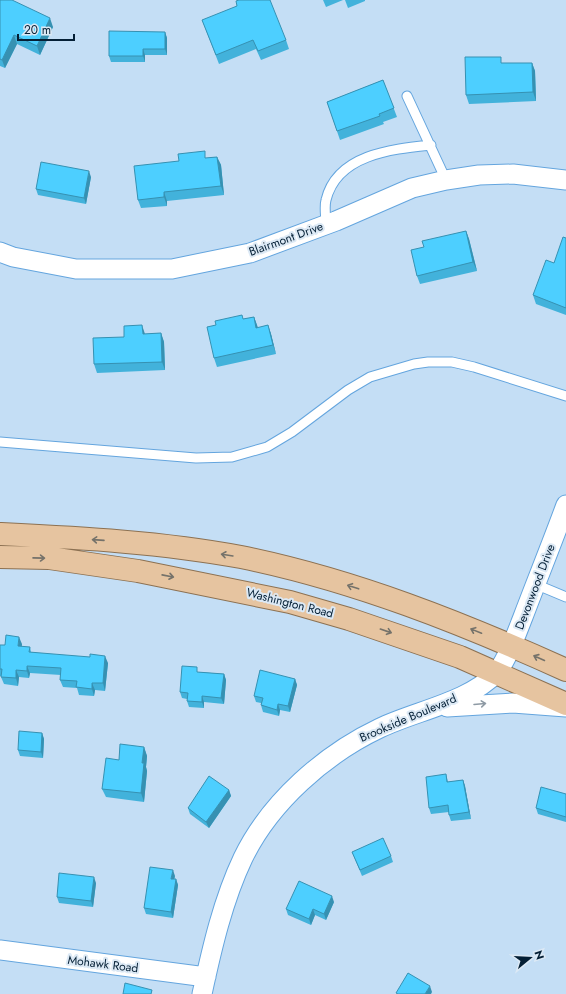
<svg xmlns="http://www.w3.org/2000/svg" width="566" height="994" viewBox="0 0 566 994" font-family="Jost,sans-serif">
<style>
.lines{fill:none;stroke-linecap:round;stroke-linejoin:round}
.lane-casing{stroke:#64a5de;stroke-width:11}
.street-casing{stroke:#64a5de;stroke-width:21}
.primary-casing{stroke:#8c7152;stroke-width:24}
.lane{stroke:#fff;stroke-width:9}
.street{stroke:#fff;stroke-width:19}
.primary{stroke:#e6c4a0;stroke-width:22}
.wall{fill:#42b2db}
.shaded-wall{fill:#3691b2}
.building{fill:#4dcfff;stroke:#3691b2}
.oneway{stroke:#75726a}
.oneway2{stroke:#8e9aa4}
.labels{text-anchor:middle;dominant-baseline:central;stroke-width:4;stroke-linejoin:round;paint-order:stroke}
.street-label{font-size:12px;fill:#041f35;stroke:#dce9f5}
</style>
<rect width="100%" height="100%" fill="#c4def5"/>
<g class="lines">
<g class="lane-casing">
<path id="lane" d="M 407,96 L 446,180
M 326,225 C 326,217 324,207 326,200 C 337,154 393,149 431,145
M 0,442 L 196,458 L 232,457 L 267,447 L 292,432 L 348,390 L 370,377 L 414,364 L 428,362 L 452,362 L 474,367 L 566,396
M 535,584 L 566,597"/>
</g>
<g class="street-casing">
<path id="street" d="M 0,252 L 13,257 L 76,269 L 172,269 L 250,253 L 336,221 L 412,188 L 446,180 L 479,175 L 513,174 L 566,180
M 447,707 L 513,703 L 566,707
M 0,950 L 206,977
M 202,994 C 212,948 223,900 243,858 C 270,802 325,754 380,728 C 415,711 469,702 496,673 C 507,661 517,632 523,617 C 537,580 552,543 566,505"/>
</g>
<g class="primary-casing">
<path id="primary" d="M 0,534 C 80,538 161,542 241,557 C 354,580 462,623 566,670
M 0,557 L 49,558 L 138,571 L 290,602 L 349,619 L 460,657 L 566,704"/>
</g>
<use href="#lane" class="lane"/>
<use href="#street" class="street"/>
<use href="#primary" class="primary"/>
</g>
<path class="wall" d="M 0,0 L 53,27 L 40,55 L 17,44 L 5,68 L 0,66 Z
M 323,0 L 343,0 L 326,7 Z
M 345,0 L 365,0 L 365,1 L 348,8 Z
M 202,20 L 286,40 L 289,49 L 261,60 L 256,49 L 219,64 Z
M 165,32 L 167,38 L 167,55 L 145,55 L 145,62 L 111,62 L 109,56 Z
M 503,63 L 532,63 L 535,71 L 536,101 L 469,104 L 466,95 Z
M 383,80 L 397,117 L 383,122 L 384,124 L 340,140 L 327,102 Z
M 217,157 L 221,165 L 224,195 L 167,201 L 167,206 L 141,208 L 138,200 L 179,161 Z
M 91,177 L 86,204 L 38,195 L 36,189 Z
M 466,231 L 469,239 L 477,271 L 420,284 L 417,276 L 424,247 Z
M 566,238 L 566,315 L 536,304 L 533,295 L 554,263 Z
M 254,317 L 258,328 L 268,325 L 271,334 L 276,354 L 217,367 L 214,358 L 244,319 Z
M 161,333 L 164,342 L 165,370 L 97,373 L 94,364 L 124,337 L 145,334 Z
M 22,644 L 21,647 L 30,647 L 31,652 L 108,663 L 105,691 L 95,690 L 94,696 L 79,695 L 77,688 L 63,687 L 60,680 L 61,675 L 30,673 L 29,678 L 19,677 L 18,686 L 4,684 L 1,677 L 2,676 L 0,676 L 0,645 L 5,645 Z
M 199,672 L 224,674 L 226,680 L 224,704 L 204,702 L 204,708 L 189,707 L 187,701 L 187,699 L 182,698 L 180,692 Z
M 295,679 L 297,685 L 290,712 L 280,710 L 279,716 L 263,712 L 261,705 L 261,703 L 256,702 L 254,696 Z
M 42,733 L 44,739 L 43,758 L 20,756 L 18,750 Z
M 144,747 L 147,756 L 146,767 L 147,771 L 144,802 L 106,797 L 102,789 L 119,760 Z
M 446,774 L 448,782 L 463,780 L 465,786 L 471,819 L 451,821 L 449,815 L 449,812 L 431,814 L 429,808 Z
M 229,790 L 231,796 L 209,828 L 190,814 L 188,808 Z
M 566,794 L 566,822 L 538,814 L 536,808 Z
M 352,852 L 391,856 L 393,862 L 362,876 Z
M 175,876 L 174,879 L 176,879 L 178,885 L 173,918 L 146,914 L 144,908 Z
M 96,883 L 93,907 L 59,903 L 57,897 Z
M 334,902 L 326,920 L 315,915 L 311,925 L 288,915 L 286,909 Z"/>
<path class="shaded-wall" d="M 50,18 L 53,27 L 40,55 L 37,46 Z
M 165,32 L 167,38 L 167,55 L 165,49 Z
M 14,35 L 17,44 L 5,68 L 2,60 Z
M 143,49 L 145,55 L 145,62 L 143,56 Z
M 532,63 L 535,71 L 536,101 L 533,92 Z
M 217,157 L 221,165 L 224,195 L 221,186 Z
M 89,171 L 91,177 L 86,204 L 84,198 Z
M 164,192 L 167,201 L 167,206 L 164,197 Z
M 466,231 L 469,239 L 477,271 L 473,262 Z
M 254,317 L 257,325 L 260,337 L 256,328 Z
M 142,325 L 145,334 L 143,334 Z
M 268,325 L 271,334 L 276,354 L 273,345 Z
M 161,333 L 164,342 L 165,370 L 162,362 Z
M 19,637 L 22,644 L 21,654 L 18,646 Z
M 105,656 L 108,663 L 105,691 L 103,683 Z
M 27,666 L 30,673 L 29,678 L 27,671 Z
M 16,670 L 19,677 L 18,686 L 16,678 Z
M 224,674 L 226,680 L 224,704 L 221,698 Z
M 295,679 L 297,685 L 290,712 L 288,706 Z
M 92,683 L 95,690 L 94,696 L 92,689 Z
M 202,696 L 204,702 L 204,708 L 202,702 Z
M 278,704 L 280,710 L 279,716 L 277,710 Z
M 42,733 L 44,739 L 43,758 L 41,752 Z
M 144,747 L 147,756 L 146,767 L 147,771 L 144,802 L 141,793 L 142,763 Z
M 463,780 L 465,786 L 471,819 L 469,812 Z
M 229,790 L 231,796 L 209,828 L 206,822 Z
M 173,870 L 175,876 L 173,885 L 171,879 Z
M 94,877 L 96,883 L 93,907 L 91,901 Z
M 176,879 L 178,885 L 173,918 L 171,912 Z
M 332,896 L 334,902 L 326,920 L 324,914 Z
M 313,909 L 315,915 L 311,925 L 309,919 Z
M 430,986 L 432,992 L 431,994 L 425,994 Z"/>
<path class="building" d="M 0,0 L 12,0 L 50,18 L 37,46 L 14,35 L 2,60 L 0,59 Z
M 239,0 L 270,0 L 286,40 L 258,51 L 253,40 L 216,55 L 202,20 L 237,6 L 236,1 Z
M 109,31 L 165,32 L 165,49 L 143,49 L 143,56 L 109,56 Z
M 465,57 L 501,57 L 501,63 L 532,63 L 533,92 L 466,95 Z
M 383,80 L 394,108 L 379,114 L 380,116 L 337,131 L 327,102 Z
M 205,151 L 205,158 L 217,157 L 221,186 L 164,192 L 164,197 L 138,200 L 134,166 L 179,161 L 178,154 Z
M 41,162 L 89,171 L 84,198 L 36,189 Z
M 466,231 L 473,262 L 417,276 L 411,250 L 424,247 L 422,241 Z
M 563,237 L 566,238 L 566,308 L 533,295 L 546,260 L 554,263 Z
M 242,315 L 243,319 L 254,317 L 256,328 L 268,325 L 273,345 L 214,358 L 207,327 L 216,325 L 215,321 Z
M 142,325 L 143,334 L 161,333 L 162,362 L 94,364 L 93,338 L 124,337 L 124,326 Z
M 6,635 L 19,637 L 18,646 L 30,647 L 29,652 L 90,657 L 90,654 L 105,656 L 103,683 L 92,683 L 92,689 L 76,687 L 77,681 L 60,680 L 61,668 L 27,666 L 27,671 L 16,670 L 16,678 L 1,677 L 2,669 L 0,669 L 0,645 L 5,645 Z
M 182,666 L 197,667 L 197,672 L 224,674 L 221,698 L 202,696 L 202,702 L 187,701 L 188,693 L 180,692 Z
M 260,670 L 295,679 L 288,706 L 278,704 L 277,710 L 261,705 L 263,698 L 254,696 Z
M 19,731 L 42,733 L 41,752 L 18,750 Z
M 120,744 L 144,747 L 142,763 L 144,763 L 141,793 L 102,789 L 106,758 L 119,760 Z
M 446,774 L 447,782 L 463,780 L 469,812 L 449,815 L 448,805 L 429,808 L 426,777 Z
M 209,776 L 229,790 L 206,822 L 188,808 Z
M 541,787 L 566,794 L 566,817 L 536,808 Z
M 383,838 L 391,856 L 360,870 L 352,852 Z
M 150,867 L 173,870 L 171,879 L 176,879 L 171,912 L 144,908 Z
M 59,873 L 94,877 L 91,901 L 57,897 Z
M 299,881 L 332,896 L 324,914 L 313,909 L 309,919 L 286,909 Z
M 408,973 L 430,986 L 425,994 L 398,994 L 396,993 Z
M 125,983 L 152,990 L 151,994 L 123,994 Z"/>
<defs><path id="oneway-shaft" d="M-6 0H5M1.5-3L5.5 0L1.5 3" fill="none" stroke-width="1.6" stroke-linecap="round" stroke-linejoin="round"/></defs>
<g class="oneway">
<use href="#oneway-shaft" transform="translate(98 540) rotate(-176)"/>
<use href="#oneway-shaft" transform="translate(227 555) rotate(-171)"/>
<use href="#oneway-shaft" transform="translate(39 558) rotate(1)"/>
<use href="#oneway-shaft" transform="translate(168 576) rotate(11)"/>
<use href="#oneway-shaft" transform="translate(353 587) rotate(-162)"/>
<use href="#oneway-shaft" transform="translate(386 631) rotate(19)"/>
<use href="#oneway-shaft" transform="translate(476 631) rotate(-158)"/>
<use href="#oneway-shaft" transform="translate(539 658) rotate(-156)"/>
</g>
<use class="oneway2" href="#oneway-shaft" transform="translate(480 704) rotate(-5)"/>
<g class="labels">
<g class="street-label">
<text transform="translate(286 239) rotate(-20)">Blairmont Drive</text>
<text transform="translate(535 587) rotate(-69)">Devonwood Drive</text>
<text transform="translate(290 603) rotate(14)">Washington Road</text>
<text transform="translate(408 718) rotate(-23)">Brookside Boulevard</text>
<text transform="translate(103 964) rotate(7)">Mohawk Road</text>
</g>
</g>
<g transform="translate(530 958) rotate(72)" stroke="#dce9f5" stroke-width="3" paint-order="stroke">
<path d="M0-3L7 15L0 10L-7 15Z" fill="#041f35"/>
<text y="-6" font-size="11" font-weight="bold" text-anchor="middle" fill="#041f35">N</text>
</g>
<path d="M18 34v6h56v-6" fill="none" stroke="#041f35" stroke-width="2"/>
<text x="24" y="34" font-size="12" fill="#041f35" stroke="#dce9f5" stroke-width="3" paint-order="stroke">20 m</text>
</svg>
